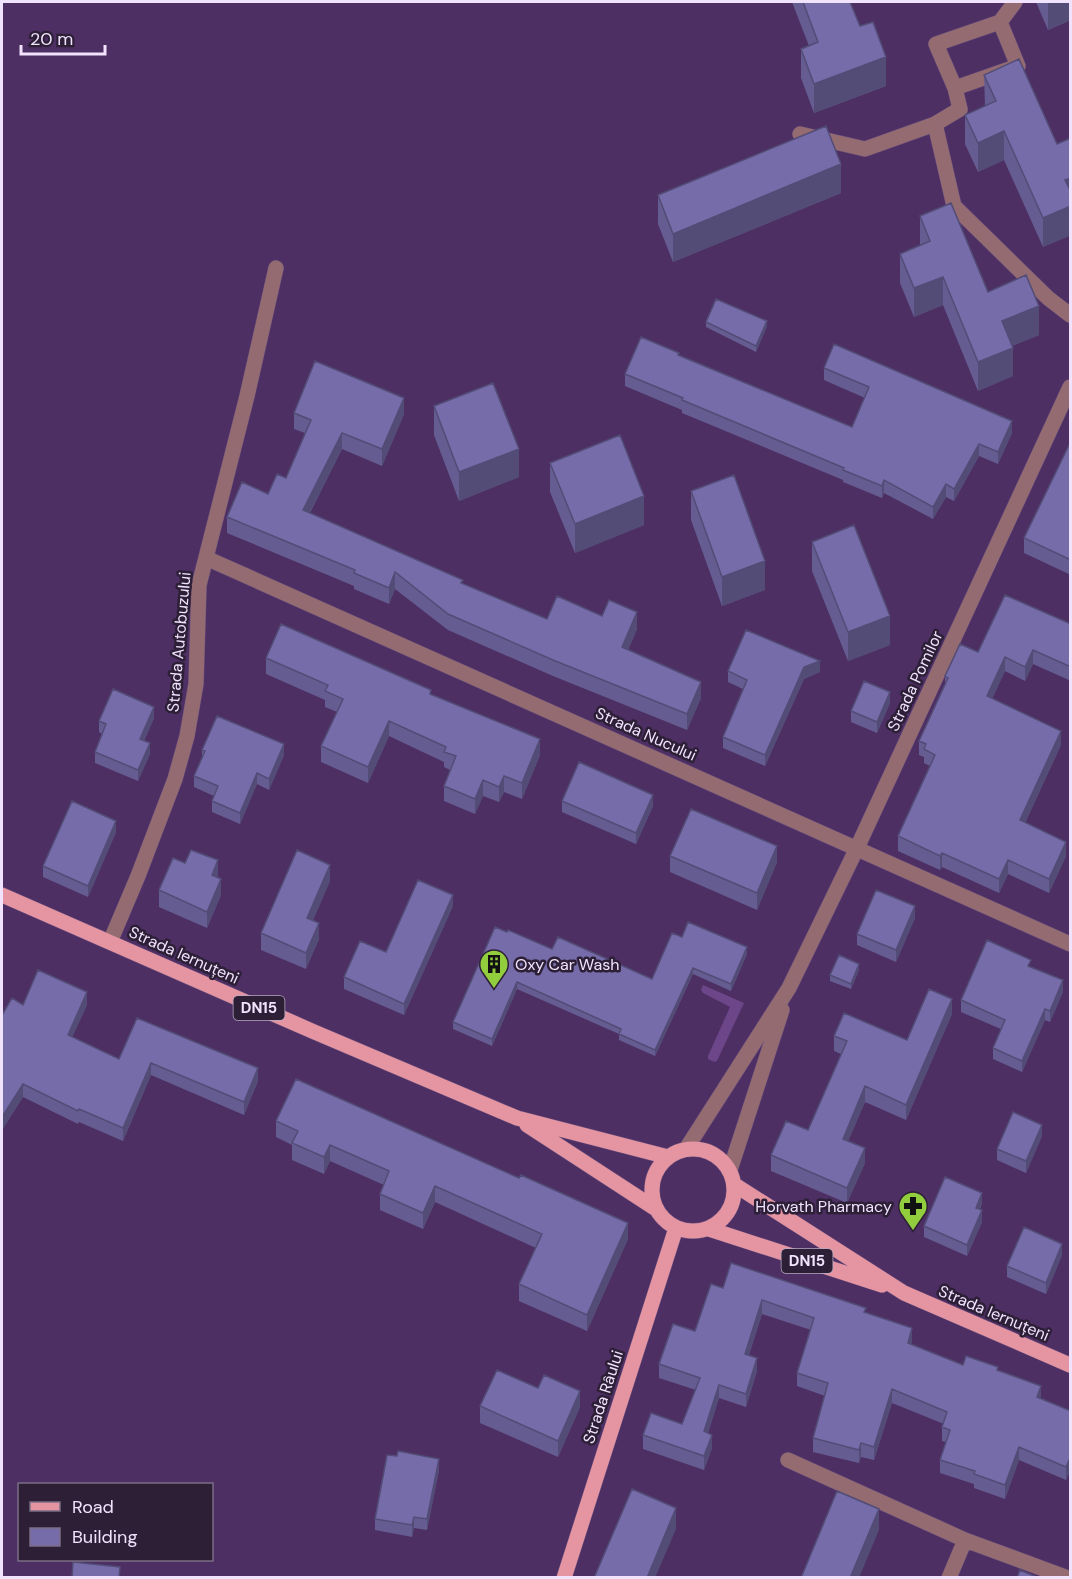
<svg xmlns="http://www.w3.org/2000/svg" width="1072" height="1579" viewBox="0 0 1072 1579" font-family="'DM Sans',sans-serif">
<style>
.green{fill:#6c4688}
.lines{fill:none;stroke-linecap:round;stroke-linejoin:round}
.minor-casing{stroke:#674c7c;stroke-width:16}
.major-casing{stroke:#674c7c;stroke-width:16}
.minor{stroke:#936b71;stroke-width:15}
.major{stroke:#e595a1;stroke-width:15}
.wall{fill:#655d91}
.shaded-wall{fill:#524c76}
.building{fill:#756ca9;stroke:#524c76;stroke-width:1.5}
.labels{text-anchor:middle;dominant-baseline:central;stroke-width:5;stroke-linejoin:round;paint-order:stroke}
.shield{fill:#2c1f36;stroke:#b6a8c1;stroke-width:1.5}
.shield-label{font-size:15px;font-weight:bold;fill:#f1e3fd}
.street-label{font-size:16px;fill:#f1e3fd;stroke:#2c1f36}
.poi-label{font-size:16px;fill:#f1e3fd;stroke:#2c1f36;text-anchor:start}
</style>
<rect width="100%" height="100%" fill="#4d2f63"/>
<path class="green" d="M 703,985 L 744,1003 L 717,1061 L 714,1062 L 708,1059 L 708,1056 L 730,1007 L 703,993 L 701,990 Z"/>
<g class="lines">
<g class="minor-casing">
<path id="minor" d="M 1015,2 L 1000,22 L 936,44 L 955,88 L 960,109 L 935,124 L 954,206 L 1048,298 L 1070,315
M 955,88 L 1018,66 L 1000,22
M 800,134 L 865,149 L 935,124
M 206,558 L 1070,944
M 110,942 L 138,876 L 175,779 L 187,736 L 196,684 L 199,585 L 247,396 L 276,268
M 686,1149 L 789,988 L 857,848 L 1070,387
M 730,1170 L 782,1010
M 788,1460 L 965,1540 L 1068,1578
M 949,1578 L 965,1540"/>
</g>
<g class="major-casing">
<path id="major" d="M 2,895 L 312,1031 L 517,1118 L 668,1157
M 527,1125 L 656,1209
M652 1190a41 41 0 1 1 82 0a41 41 0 1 1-82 0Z
M 735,1185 L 904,1293 L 1070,1365
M 709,1229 L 882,1285
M 564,1578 L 676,1228"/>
</g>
<use href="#minor" class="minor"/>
<use href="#major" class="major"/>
</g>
<path class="wall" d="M 792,2 L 850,2 L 860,26 L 886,86 L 814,113 L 801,78 L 801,49 L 809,46 Z
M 1036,2 L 1071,2 L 1071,20 L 1048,30 Z
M 984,75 L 1057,144 L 1071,138 L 1071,235 L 1043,247 L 1004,160 L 978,172 L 965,144 L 965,115 L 985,106 Z
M 841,193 L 673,262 L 658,224 L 658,195 Z
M 920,216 L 988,292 L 1039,335 L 1012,346 L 1013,376 L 978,391 L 943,305 L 914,317 L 900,283 L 900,254 L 920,245 Z
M 706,322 L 767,326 L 756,352 L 706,327 Z
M 679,355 L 852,427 L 865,398 L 824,380 L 824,368 L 1012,433 L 998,464 L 979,456 L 954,501 L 946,497 L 933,519 L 884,493 L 882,498 L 843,482 L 843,480 L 682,413 L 682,410 L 625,386 L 625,374 Z
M 434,406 L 519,477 L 459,501 L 434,435 Z
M 294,413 L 404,414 L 382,466 L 342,449 L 310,513 L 463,584 L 547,619 L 602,616 L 637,629 L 628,650 L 701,698 L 687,730 L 553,676 L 448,630 L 395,589 L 389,604 L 354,589 L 354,586 L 227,533 L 227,517 L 268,494 L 286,478 L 305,433 L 294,429 Z
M 1071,441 L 1071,575 L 1024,553 L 1024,538 Z
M 550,463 L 644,525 L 575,553 L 550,492 Z
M 691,491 L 765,590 L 722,606 L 691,520 Z
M 812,542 L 890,645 L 848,661 L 812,571 Z
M 1071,624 L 1071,681 L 1033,664 L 1025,681 L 1005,671 L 992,699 L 1061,745 L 1025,823 L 1066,856 L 1049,893 L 1008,874 L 999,893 L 942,867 L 940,870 L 898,851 L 898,836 L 930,766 L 924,763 L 924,757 L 919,755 L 919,741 L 945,684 L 945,676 L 978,652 Z
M 266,658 L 431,695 L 540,755 L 522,799 L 504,792 L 499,802 L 483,796 L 475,814 L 444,801 L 444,786 L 450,770 L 444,767 L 444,762 L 389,736 L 368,783 L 321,762 L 321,746 L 337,712 L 325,707 L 325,700 L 266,674 Z
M 728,671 L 820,672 L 804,679 L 765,766 L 723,748 L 723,737 L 743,689 L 728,682 Z
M 890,703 L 877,733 L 851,722 L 851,711 Z
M 154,718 L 144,741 L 150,754 L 138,781 L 95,763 L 95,752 L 102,734 L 99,732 L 99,721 Z
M 202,750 L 284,755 L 269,790 L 257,784 L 240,824 L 212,812 L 212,801 L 214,796 L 194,787 L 194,776 L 202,758 Z
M 562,801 L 653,806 L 636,844 L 562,812 Z
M 116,832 L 88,897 L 43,877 L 43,866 Z
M 670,856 L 777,862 L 757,910 L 670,872 Z
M 218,877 L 221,895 L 207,928 L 159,907 L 159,890 Z
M 330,881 L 313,920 L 319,939 L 306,969 L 261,950 L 261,933 Z
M 453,906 L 404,1015 L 344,989 L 344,977 L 386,952 Z
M 915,918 L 896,962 L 857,945 L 857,934 Z
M 682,937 L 747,954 L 731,991 L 693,974 L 655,1056 L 619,1040 L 619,1034 L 517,989 L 492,1046 L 453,1029 L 453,1022 L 552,949 L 652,979 Z
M 1031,967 L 1063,992 L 1050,1022 L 1045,1020 L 1022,1072 L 993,1059 L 993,1048 L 1001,1029 L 961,1012 L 961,1000 Z
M 859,970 L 851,989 L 830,981 L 830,975 Z
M 23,1005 L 87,1005 L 72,1037 L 119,1059 L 137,1018 L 258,1081 L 244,1115 L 151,1075 L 123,1141 L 79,1122 L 78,1124 L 23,1097 L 2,1130 L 2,1015 Z
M 952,1014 L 906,1120 L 865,1102 L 848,1141 L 865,1163 L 847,1203 L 771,1171 L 771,1155 L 808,1130 L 841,1054 L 834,1051 L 834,1036 L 907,1040 Z
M 276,1121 L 628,1239 L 587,1331 L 519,1301 L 519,1284 L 536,1248 L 435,1202 L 423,1229 L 380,1210 L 380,1194 L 384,1185 L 330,1161 L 324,1174 L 292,1160 L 292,1145 L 276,1137 Z
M 1042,1136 L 1026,1173 L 997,1160 L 997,1149 Z
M 982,1204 L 980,1209 L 982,1222 L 967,1256 L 924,1237 L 924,1226 Z
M 1062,1255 L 1046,1294 L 1007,1277 L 1007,1266 Z
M 723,1288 L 866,1313 L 912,1341 L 911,1344 L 963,1365 L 998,1370 L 1041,1399 L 1071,1411 L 1071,1469 L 1066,1480 L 1019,1460 L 1005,1499 L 974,1488 L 974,1484 L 940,1473 L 940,1460 L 946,1442 L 942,1441 L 942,1427 L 944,1424 L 892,1403 L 874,1460 L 861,1457 L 859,1463 L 813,1452 L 813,1438 L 825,1396 L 797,1386 L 797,1373 L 811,1330 L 762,1314 L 749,1355 L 757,1371 L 746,1407 L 719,1398 L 708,1433 L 712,1448 L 704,1470 L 643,1449 L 643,1435 L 682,1424 L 696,1390 L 659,1378 L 659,1364 L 695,1331 Z
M 480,1406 L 580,1407 L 558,1457 L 480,1423 Z
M 439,1470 L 427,1530 L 414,1528 L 412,1537 L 375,1530 L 375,1519 Z"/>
<path class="shaded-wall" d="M 1048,2 L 1071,2 L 1071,20 L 1048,30 Z
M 886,57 L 886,86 L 814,113 L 814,84 Z
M 1004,131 L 1004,160 L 978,172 L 978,143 Z
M 841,164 L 841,193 L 673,262 L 673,234 Z
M 1071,178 L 1071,235 L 1043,247 L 1043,218 L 1065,180 Z
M 943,277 L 943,305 L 914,317 L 914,288 Z
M 1039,306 L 1039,335 L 1002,350 L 1002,321 Z
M 767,321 L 767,326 L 756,352 L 756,346 Z
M 1013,348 L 1013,376 L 978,391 L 978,362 Z
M 404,398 L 404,414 L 382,466 L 382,449 Z
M 1012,421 L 1012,433 L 998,464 L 998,452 Z
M 342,433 L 342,449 L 303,526 L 303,510 Z
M 979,444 L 979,456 L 954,501 L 954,489 Z
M 519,449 L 519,477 L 459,501 L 459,472 Z
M 884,480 L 884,493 L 882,498 L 882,486 Z
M 946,484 L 946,497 L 933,519 L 933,507 Z
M 644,496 L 644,525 L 575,553 L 575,524 Z
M 765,561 L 765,590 L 722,606 L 722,577 Z
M 395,572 L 395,589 L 389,604 L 389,588 Z
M 637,612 L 637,629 L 622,663 L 622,647 Z
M 890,616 L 890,645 L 848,661 L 848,632 Z
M 1033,650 L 1033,664 L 1025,681 L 1025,667 Z
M 1005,657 L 1005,671 L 987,710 L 987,696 Z
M 820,661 L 820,672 L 804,679 L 765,766 L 765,755 L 804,667 Z
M 701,682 L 701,698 L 687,730 L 687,714 Z
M 890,692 L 890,703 L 877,733 L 877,722 Z
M 154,707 L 154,718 L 140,750 L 140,739 Z
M 389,721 L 389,736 L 368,783 L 368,767 Z
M 1061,731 L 1061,745 L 1020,834 L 1020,820 Z
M 540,739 L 540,755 L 522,799 L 522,783 Z
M 150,743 L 150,754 L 138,781 L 138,770 Z
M 284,744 L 284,755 L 269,790 L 269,779 Z
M 257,773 L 257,784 L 240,824 L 240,813 Z
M 504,776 L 504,792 L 499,802 L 499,787 Z
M 483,780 L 483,796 L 475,814 L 475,799 Z
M 653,795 L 653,806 L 636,844 L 636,833 Z
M 116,821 L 116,832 L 88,897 L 88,886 Z
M 1066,842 L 1066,856 L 1049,893 L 1049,879 Z
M 777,846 L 777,862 L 757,910 L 757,893 Z
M 942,853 L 942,867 L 940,870 L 940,856 Z
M 218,860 L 218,877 L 212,891 L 212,875 Z
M 1008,860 L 1008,874 L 999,893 L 999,879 Z
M 330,865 L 330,881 L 307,934 L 307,918 Z
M 221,879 L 221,895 L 207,928 L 207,912 Z
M 453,895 L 453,906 L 404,1015 L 404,1004 Z
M 915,906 L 915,918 L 896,962 L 896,950 Z
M 319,923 L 319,939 L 306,969 L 306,953 Z
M 747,947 L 747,954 L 731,991 L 731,984 Z
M 859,964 L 859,970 L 851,989 L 851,984 Z
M 693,968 L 693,974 L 655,1056 L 655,1050 Z
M 1063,980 L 1063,992 L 1050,1022 L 1050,1011 Z
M 517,982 L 517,989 L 492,1046 L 492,1039 Z
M 87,992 L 87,1005 L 68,1047 L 68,1035 Z
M 952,999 L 952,1014 L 906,1120 L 906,1105 Z
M 1045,1009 L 1045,1020 L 1022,1072 L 1022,1061 Z
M 151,1063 L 151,1075 L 123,1141 L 123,1128 Z
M 258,1068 L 258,1081 L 244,1115 L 244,1102 Z
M 23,1084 L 23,1097 L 2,1130 L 2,1117 Z
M 865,1086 L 865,1102 L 843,1154 L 843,1139 Z
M 1042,1125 L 1042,1136 L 1026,1173 L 1026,1161 Z
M 330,1145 L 330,1161 L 324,1174 L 324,1157 Z
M 865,1148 L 865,1163 L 847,1203 L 847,1188 Z
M 435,1186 L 435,1202 L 423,1229 L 423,1213 Z
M 982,1193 L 982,1204 L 976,1219 L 976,1208 Z
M 982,1210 L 982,1222 L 967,1256 L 967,1245 Z
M 628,1223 L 628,1239 L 587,1331 L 587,1315 Z
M 1062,1244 L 1062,1255 L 1046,1294 L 1046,1283 Z
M 762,1300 L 762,1314 L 745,1367 L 745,1354 Z
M 912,1328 L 912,1341 L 908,1356 L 908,1343 Z
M 757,1358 L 757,1371 L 746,1407 L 746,1394 Z
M 719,1385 L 719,1398 L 704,1445 L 704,1431 Z
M 1041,1386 L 1041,1399 L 1037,1397 Z
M 892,1389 L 892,1403 L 874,1460 L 874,1447 Z
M 580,1391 L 580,1407 L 558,1457 L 558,1441 Z
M 712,1435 L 712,1448 L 704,1470 L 704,1456 Z
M 861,1443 L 861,1457 L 859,1463 L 859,1450 Z
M 1019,1447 L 1019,1460 L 1005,1499 L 1005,1485 Z
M 1071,1456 L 1071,1469 L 1066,1480 L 1066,1467 Z
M 439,1459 L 439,1470 L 427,1530 L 427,1519 Z
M 676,1508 L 676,1529 L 655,1578 L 647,1578 Z
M 879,1509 L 879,1530 L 859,1578 L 850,1578 Z
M 414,1517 L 414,1528 L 412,1537 L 412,1525 Z"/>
<path class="building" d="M 803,2 L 850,2 L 860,26 L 873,22 L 886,57 L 814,84 L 801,49 L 818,42 Z
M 1019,59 L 1057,144 L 1071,138 L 1071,178 L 1065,180 L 1071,192 L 1071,206 L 1043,218 L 1004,131 L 978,143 L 965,115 L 996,101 L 984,75 Z
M 826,126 L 841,164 L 673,234 L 658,195 Z
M 951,203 L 988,292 L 1026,275 L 1039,306 L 1002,321 L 1013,348 L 978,362 L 943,277 L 914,288 L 900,254 L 930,241 L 920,216 Z
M 716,299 L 767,321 L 756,346 L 706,322 Z
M 641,337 L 679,353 L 678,355 L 852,427 L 869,387 L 824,368 L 834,344 L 1012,421 L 998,452 L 979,444 L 954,489 L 946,484 L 933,507 L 884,480 L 882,486 L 843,470 L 844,468 L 682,400 L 683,398 L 625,374 Z
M 315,361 L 404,398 L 382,449 L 342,433 L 303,510 L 463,580 L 461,583 L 547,619 L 557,596 L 602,616 L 609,600 L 637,612 L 622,647 L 701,682 L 687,714 L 553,660 L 448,614 L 395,572 L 389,588 L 354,573 L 355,570 L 227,517 L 242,482 L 268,494 L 277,474 L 286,478 L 311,420 L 294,413 Z
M 493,383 L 519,449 L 459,472 L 434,406 Z
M 620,435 L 644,496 L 575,524 L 550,463 Z
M 1071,441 L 1071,560 L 1024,538 Z
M 734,475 L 765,561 L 722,577 L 691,491 Z
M 854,525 L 890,616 L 848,632 L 812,542 Z
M 1005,595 L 1071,624 L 1071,667 L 1033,650 L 1025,667 L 1005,657 L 987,696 L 1061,731 L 1020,820 L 1066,842 L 1049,879 L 1008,860 L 999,879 L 942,853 L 940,856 L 898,836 L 935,755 L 924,749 L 926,744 L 919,741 L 948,678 L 945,676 L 960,644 L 978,652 Z
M 281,624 L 431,690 L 430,694 L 540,739 L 522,783 L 504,776 L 499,787 L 483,780 L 475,799 L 444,786 L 456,756 L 444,752 L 446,747 L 389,721 L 368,767 L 321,746 L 343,699 L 325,691 L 328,685 L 266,658 Z
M 746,630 L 820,661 L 804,667 L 765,755 L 723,737 L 747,680 L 728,671 Z
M 864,681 L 890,692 L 877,722 L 851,711 Z
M 113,689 L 154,707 L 140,739 L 150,743 L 138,770 L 95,752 L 106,724 L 99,721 Z
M 217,716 L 284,744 L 269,779 L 257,773 L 240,813 L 212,801 L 218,786 L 194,776 L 205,751 L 202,750 Z
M 579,762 L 653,795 L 636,833 L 562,801 Z
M 72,801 L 116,821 L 88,886 L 43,866 Z
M 691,809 L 777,846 L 757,893 L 670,856 Z
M 191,850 L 218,860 L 212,875 L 221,879 L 207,912 L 159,890 L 173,858 L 185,863 Z
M 297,850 L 330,865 L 307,918 L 319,923 L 306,953 L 261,933 Z
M 418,880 L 453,895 L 404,1004 L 344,977 L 360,941 L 386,952 Z
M 876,890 L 915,906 L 896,950 L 857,934 Z
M 688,922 L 747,947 L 731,984 L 693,968 L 655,1050 L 619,1034 L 621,1029 L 517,982 L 492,1039 L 453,1022 L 495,927 L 507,932 L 508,930 L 552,949 L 558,937 L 652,979 L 672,933 L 682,937 Z
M 987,940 L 1031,960 L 1028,966 L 1063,980 L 1050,1011 L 1045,1009 L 1022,1061 L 993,1048 L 1005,1020 L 961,1000 Z
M 839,955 L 859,964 L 851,984 L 830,975 Z
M 38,970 L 87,992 L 68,1035 L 119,1059 L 137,1018 L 258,1068 L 244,1102 L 151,1063 L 123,1128 L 79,1109 L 78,1111 L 23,1084 L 2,1117 L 2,1015 L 12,998 L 23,1005 Z
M 929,989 L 952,999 L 906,1105 L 865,1086 L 843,1139 L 865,1148 L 847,1188 L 771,1155 L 786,1121 L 808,1130 L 847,1041 L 834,1036 L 844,1013 L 907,1040 Z
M 296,1079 L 519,1178 L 521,1175 L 628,1223 L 587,1315 L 519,1284 L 542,1234 L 435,1186 L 423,1213 L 380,1194 L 389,1171 L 330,1145 L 324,1157 L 292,1143 L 298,1131 L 276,1121 Z
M 1013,1112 L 1042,1125 L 1026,1161 L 997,1149 Z
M 945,1177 L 982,1193 L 976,1208 L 982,1210 L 967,1245 L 924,1226 Z
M 1024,1227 L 1062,1244 L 1046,1283 L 1007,1266 Z
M 731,1263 L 866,1308 L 864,1312 L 912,1328 L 908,1343 L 963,1365 L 966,1356 L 998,1367 L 997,1370 L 1041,1386 L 1037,1397 L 1071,1411 L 1071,1456 L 1066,1467 L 1019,1447 L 1005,1485 L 974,1474 L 975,1471 L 940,1460 L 950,1430 L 942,1427 L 947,1412 L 892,1389 L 874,1447 L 861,1443 L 859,1450 L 813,1438 L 828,1383 L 797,1373 L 814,1318 L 762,1300 L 745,1354 L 757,1358 L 746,1394 L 719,1385 L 704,1431 L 712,1435 L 704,1456 L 643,1435 L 651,1413 L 682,1424 L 700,1378 L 659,1364 L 673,1324 L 695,1331 L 711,1284 L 723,1288 Z
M 497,1370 L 538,1388 L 544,1375 L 580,1391 L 558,1441 L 480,1406 Z
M 398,1451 L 439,1459 L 427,1519 L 414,1517 L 412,1525 L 375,1519 L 387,1455 L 397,1456 Z
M 632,1489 L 676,1508 L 647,1578 L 594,1578 Z
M 837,1491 L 879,1509 L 850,1578 L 801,1578 Z
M 73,1562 L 120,1567 L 119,1578 L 72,1578 Z
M 1020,1570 L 1039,1578 L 1017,1578 Z"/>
<defs>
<g id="building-pin" transform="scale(1.5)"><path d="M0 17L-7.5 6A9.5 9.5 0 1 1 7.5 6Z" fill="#92cd3e" stroke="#2c1f36"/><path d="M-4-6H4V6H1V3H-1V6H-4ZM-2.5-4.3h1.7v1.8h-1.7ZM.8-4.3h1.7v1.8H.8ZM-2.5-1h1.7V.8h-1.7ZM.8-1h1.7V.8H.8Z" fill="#111"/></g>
<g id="pharmacy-pin" transform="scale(1.5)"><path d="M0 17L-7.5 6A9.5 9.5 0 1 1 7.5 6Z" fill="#92cd3e" stroke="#2c1f36"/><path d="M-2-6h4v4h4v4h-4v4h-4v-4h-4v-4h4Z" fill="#111"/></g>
</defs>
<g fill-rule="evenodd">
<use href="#building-pin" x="494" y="964"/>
<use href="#pharmacy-pin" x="913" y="1206"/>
</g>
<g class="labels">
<g class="shield">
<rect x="233.5" y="996" width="51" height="24" rx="4.5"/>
<rect x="781.5" y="1249" width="51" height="24" rx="4.5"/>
</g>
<g class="shield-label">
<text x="259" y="1008">DN15</text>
<text x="807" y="1261">DN15</text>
</g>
<g class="street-label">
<text transform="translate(179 642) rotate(-85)">Strada Autobuzului</text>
<text transform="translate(915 681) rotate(-65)">Strada Pomilor</text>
<text transform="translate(646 734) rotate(24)">Strada Nucului</text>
<text transform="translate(184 955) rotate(24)">Strada Iernuțeni</text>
<text transform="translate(994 1313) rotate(23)">Strada Iernuțeni</text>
<text transform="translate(603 1397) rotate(-72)">Strada Râului</text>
</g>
<g class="poi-label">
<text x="515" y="964">Oxy Car Wash</text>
<text x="892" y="1206" text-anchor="end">Horvath Pharmacy</text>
</g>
</g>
<rect width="1072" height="1579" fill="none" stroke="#f1e3fd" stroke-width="6"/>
<rect x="18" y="1483" width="195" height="78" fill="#2c1f36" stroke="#7b6d86" stroke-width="1.5"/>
<rect x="30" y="1502" width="30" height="9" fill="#e595a1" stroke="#7b6d86" stroke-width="1.5"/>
<text x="72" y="1513" font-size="18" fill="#f1e3fd">Road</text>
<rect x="30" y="1528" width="30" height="18" fill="#756ca9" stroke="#7b6d86" stroke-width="1.5"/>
<text x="72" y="1543" font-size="18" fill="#f1e3fd">Building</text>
<path d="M21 45v9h84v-9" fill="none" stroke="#f1e3fd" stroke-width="3"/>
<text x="30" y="45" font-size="18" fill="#f1e3fd" stroke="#2c1f36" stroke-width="4.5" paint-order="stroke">20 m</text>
</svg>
